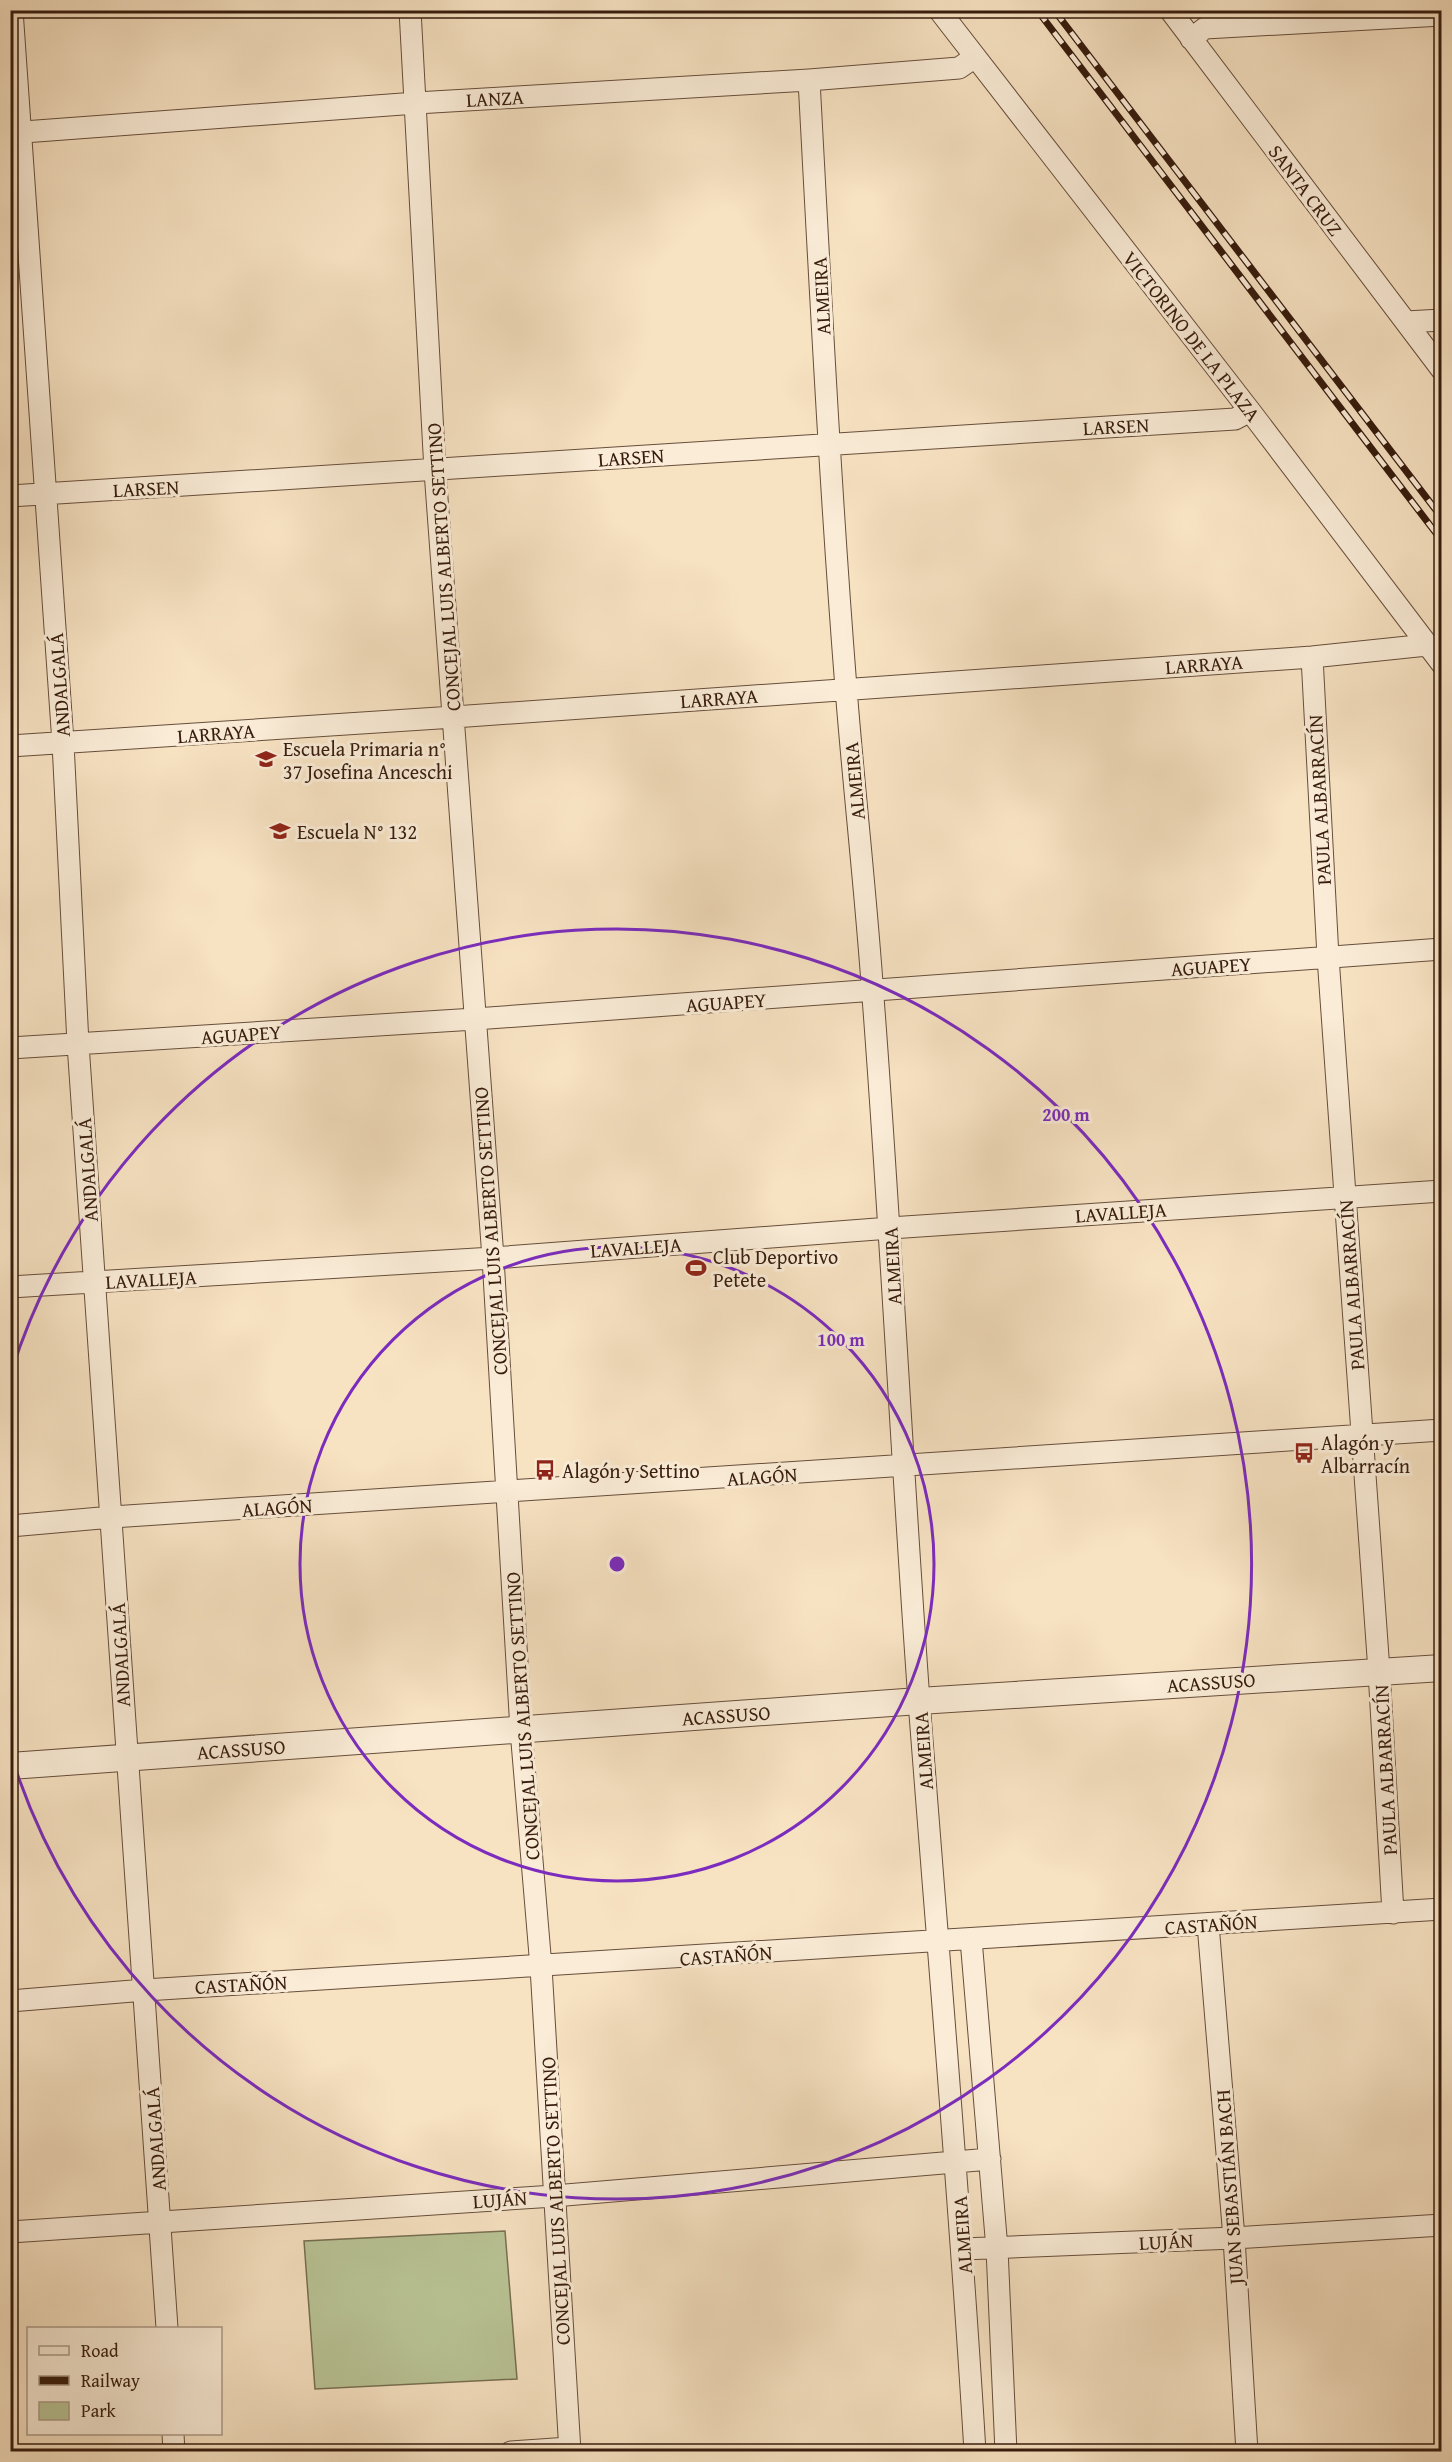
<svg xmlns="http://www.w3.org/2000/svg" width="1452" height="2462" viewBox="0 0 1452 2462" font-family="'Gentium Book Plus',serif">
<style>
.green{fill:#b9c496;stroke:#787052;stroke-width:1.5}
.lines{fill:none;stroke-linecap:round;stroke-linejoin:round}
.minor-casing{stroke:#674e3b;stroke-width:23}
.tertiary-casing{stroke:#674e3b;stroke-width:28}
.minor{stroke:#faecd7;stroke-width:21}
.tertiary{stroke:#faecd7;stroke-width:26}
.rail-casing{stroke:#371c0e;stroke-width:7}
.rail{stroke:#faecd7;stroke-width:4.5;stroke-dasharray:14;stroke-linecap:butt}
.ring{fill:none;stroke:#7b2cbf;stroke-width:3}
.labels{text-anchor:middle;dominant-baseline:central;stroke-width:6;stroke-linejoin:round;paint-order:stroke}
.street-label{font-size:20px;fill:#371c0e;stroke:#faecd7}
.poi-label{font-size:20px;fill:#371c0e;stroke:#faecd7;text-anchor:start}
.centre{fill:#7b2cbf;stroke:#faecd7;stroke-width:3}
.ring-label{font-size:18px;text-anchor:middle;font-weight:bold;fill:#7b2cbf;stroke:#faecd7;stroke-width:6;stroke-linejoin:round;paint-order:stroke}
</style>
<rect width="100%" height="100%" fill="#f7e2c2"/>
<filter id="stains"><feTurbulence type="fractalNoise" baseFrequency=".00333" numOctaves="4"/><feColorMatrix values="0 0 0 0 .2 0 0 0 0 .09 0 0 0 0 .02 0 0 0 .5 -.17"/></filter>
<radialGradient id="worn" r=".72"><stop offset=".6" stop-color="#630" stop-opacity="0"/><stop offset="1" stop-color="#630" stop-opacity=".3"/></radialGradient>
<path class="green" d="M 505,2231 L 517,2379 L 315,2389 L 304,2241 Z"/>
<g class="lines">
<g class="minor-casing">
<path id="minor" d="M 12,10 L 63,743 L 78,1044 L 167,2328
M 410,10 L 435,471 L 493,1258 L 521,1730 L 541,1967 L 570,2452
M 939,10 L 1250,411 L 1442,664
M 1170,10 L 1442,370
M 1191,39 L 1205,28 L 1442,15
M 809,80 C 820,283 830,485 846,688 C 854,791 866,894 873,997 C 891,1232 902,1466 919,1701 C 938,1951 960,2201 975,2452
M 10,133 L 416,103 L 809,80 L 959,68 L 975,57
M 1406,322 L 1442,320
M 10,496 L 1235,419 L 1250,411
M 1312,657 L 1328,957 L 1379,1671 L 1393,1913
M 10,746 L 454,717 L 1312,657 L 1427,645
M 10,1048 L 475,1019 L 1442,949
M 10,1287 L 493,1258 L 890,1228 L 1442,1191
M 10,1526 L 112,1517 L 1442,1430
M 1208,1924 L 1234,2238 L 1247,2452
M 971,1939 L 997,2249 L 1006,2452
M 10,2001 L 145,1990 L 1442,1909
M 10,2232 L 554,2196 L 990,2159
M 963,2249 L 1234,2238 L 1442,2225
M 173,2434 L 174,2452
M 511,2452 L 569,2448"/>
</g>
<g class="tertiary-casing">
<path id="tertiary" d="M 10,1766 L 919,1701 L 1442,1668"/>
</g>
<use href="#minor" class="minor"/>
<use href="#tertiary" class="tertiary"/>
<g class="rail-casing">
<path id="rail" d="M 1037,10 L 1442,541
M 1054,10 L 1442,518"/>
</g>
<use href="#rail" class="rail"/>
</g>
<g class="ring">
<circle cx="617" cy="1564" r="317"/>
<path d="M11 1373A635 635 0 1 1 11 1755"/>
</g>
<defs>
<g id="school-bare" transform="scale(1.62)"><path d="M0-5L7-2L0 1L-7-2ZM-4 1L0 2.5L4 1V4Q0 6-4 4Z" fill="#8f2418" stroke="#faecd7" stroke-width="2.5" paint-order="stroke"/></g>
<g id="stadium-bare" transform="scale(1.62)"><path d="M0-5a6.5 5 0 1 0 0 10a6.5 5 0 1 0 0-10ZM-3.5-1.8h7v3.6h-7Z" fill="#8f2418" stroke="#faecd7" stroke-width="2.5" paint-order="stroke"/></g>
<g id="bus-bare" transform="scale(1.62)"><path d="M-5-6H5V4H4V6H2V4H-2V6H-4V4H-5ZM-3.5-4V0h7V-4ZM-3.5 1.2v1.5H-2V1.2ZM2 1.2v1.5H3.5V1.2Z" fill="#8f2418" stroke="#faecd7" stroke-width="2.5" paint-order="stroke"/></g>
</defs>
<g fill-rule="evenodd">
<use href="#school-bare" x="266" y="759"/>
<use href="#school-bare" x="280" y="831"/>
<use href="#stadium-bare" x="696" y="1268"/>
<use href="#bus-bare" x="1304" y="1453"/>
<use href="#bus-bare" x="545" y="1470"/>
</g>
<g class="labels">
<g class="street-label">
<text transform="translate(495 98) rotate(-3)">LANZA</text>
<text transform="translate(1306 190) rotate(53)">SANTA CRUZ</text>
<text transform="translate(821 296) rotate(-93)">ALMEIRA</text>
<text transform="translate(1192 336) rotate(52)">VICTORINO DE LA PLAZA</text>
<text transform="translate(1116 426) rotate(-3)">LARSEN</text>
<text transform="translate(631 457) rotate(-4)">LARSEN</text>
<text transform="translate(146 488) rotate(-3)">LARSEN</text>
<text transform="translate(443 567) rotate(-94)">CONCEJAL LUIS ALBERTO SETTINO</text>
<text transform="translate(1204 664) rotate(-4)">LARRAYA</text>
<text transform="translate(59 685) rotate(-94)">ANDALGALÁ</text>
<text transform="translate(719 698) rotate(-4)">LARRAYA</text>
<text transform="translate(216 733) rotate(-4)">LARRAYA</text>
<text transform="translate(854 781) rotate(-95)">ALMEIRA</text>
<text transform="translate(1319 800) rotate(-93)">PAULA ALBARRACÍN</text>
<text transform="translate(1211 966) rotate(-4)">AGUAPEY</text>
<text transform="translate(726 1002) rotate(-4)">AGUAPEY</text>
<text transform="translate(241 1034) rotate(-4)">AGUAPEY</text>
<text transform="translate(87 1170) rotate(-94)">ANDALGALÁ</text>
<text transform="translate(1121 1212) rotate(-4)">LAVALLEJA</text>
<text transform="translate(490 1231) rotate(-94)">CONCEJAL LUIS ALBERTO SETTINO</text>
<text transform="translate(636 1247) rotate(-4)">LAVALLEJA</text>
<text transform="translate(892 1266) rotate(-93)">ALMEIRA</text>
<text transform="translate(151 1279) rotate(-3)">LAVALLEJA</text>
<text transform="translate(1351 1285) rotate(-94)">PAULA ALBARRACÍN</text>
<text transform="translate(762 1476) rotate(-4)">ALAGÓN</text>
<text transform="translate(277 1507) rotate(-4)">ALAGÓN</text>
<text transform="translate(120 1655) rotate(-93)">ANDALGALÁ</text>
<text transform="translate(1211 1682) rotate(-4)">ACASSUSO</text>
<text transform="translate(726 1715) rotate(-4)">ACASSUSO</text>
<text transform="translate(522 1716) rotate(-94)">CONCEJAL LUIS ALBERTO SETTINO</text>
<text transform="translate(241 1749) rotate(-4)">ACASSUSO</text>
<text transform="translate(923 1751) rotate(-94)">ALMEIRA</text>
<text transform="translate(1385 1770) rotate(-93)">PAULA ALBARRACÍN</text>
<text transform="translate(1211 1924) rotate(-4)">CASTAÑÓN</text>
<text transform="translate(726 1955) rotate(-4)">CASTAÑÓN</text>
<text transform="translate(241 1984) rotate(-3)">CASTAÑÓN</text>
<text transform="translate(155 2139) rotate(-94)">ANDALGALÁ</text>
<text transform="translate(1229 2187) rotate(-94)">JUAN SEBASTIÁN BACH</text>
<text transform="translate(500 2199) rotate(-4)">LUJÁN</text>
<text transform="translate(555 2201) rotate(-93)">CONCEJAL LUIS ALBERTO SETTINO</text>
<text transform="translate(962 2235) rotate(-94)">ALMEIRA</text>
<text transform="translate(1166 2241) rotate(-3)">LUJÁN</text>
</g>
<g class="poi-label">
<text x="283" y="748">Escuela Primaria n°<tspan x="283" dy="23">37 Josefina Anceschi</tspan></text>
<text x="297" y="831">Escuela N° 132</text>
<text x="713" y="1256">Club Deportivo<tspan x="713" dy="23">Petete</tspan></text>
<text x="1321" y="1442">Alagón y<tspan x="1321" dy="23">Albarracín</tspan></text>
<text x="562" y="1470">Alagón y Settino</text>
</g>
</g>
<circle cx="617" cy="1564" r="9" class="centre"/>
<g class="ring-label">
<text x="1066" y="1121">200 m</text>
<text x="841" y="1346">100 m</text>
</g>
<rect width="1452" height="2462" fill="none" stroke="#f7e2c2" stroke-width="36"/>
<rect x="12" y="12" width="1428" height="2438" fill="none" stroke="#371c0e" stroke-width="3"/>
<rect x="18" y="18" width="1416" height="2426" fill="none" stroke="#371c0e" stroke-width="1.5"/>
<rect x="27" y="2327" width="195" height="108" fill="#faecd7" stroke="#ac9987" stroke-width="1.5"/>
<rect x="39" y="2346" width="30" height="9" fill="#faecd7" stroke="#ac9987" stroke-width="1.5"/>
<text x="81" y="2357" font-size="18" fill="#371c0e">Road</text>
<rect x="39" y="2376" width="30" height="9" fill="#371c0e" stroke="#ac9987" stroke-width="1.5"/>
<text x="81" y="2387" font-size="18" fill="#371c0e">Railway</text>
<rect x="39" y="2402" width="30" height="18" fill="#b9c496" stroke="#ac9987" stroke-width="1.5"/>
<text x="81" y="2417" font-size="18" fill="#371c0e">Park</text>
<rect width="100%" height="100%" filter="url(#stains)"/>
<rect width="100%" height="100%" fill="url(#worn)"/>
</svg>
